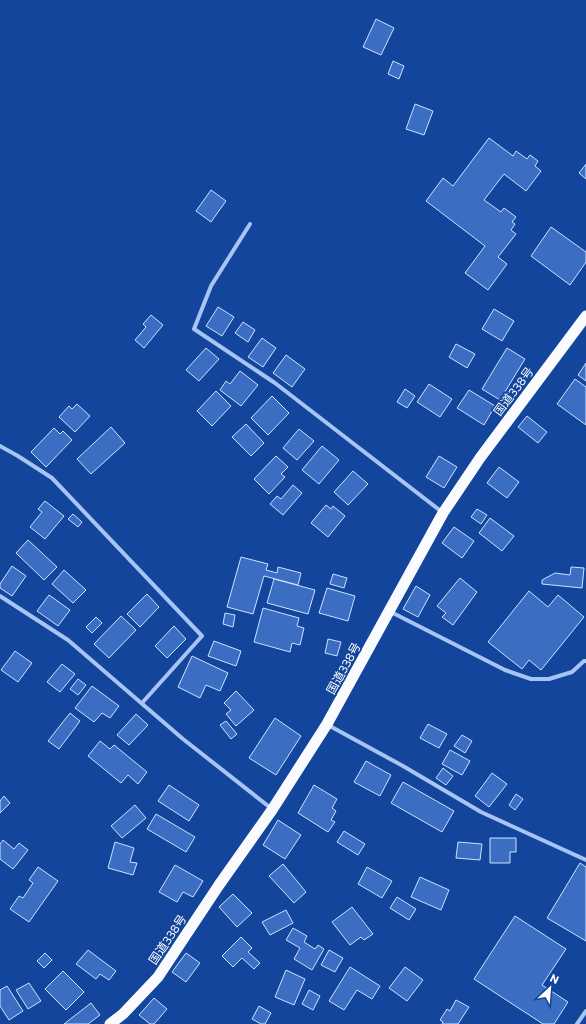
<svg xmlns="http://www.w3.org/2000/svg" width="586" height="1024" viewBox="0 0 586 1024" font-family="Commissioner,'Noto Sans JP',sans-serif">
<style>
.building{fill:#3b6ec2;stroke:#cee1fd}
.lines{fill:none;stroke-linecap:round;stroke-linejoin:round}
.minor{stroke:#a6c4f4;stroke-width:4}
.trunk{stroke:#f9fbff;stroke-width:11}
.labels{text-anchor:middle;dominant-baseline:central;stroke-width:3.5;stroke-linejoin:round;paint-order:stroke}
.street-label{font-size:12px;fill:#fff;stroke:#12459b}
</style>
<rect width="100%" height="100%" fill="#12459b"/>
<path class="building" d="M 376,19 L 394,28 L 381,55 L 363,47 Z
M 393,61 L 404,66 L 399,79 L 388,74 Z
M 415,104 L 433,111 L 424,135 L 406,129 Z
M 489,138 L 513,156 L 516,151 L 527,159 L 530,155 L 538,161 L 535,166 L 541,171 L 526,191 L 504,174 L 484,200 L 501,212 L 504,208 L 516,217 L 512,222 L 515,224 L 511,230 L 516,234 L 498,257 L 507,264 L 488,290 L 465,273 L 485,246 L 426,201 L 443,178 L 453,186 Z
M 586,164 L 586,179 L 579,173 Z
M 211,190 L 226,201 L 211,222 L 196,211 Z
M 551,227 L 586,252 L 586,262 L 570,285 L 531,256 Z
M 218,307 L 234,317 L 222,336 L 206,326 Z
M 494,309 L 514,321 L 502,341 L 482,329 Z
M 151,315 L 163,325 L 144,348 L 135,340 L 146,327 L 143,324 Z
M 243,322 L 255,330 L 248,342 L 235,333 Z
M 262,338 L 276,348 L 263,367 L 248,357 Z
M 456,344 L 475,354 L 467,368 L 449,357 Z
M 206,348 L 219,359 L 199,381 L 186,370 Z
M 507,348 L 525,359 L 500,400 L 482,389 Z
M 286,355 L 305,369 L 292,387 L 273,373 Z
M 586,363 L 586,381 L 578,375 Z
M 240,371 L 258,385 L 241,406 L 220,390 L 226,381 L 230,384 Z
M 575,379 L 586,387 L 586,425 L 557,404 Z
M 429,384 L 452,399 L 440,417 L 417,402 Z
M 405,389 L 415,396 L 407,408 L 397,402 Z
M 469,390 L 495,406 L 484,425 L 457,408 Z
M 216,391 L 231,406 L 212,426 L 197,411 Z
M 272,396 L 289,413 L 268,435 L 251,418 Z
M 77,404 L 90,416 L 75,432 L 59,417 L 69,406 L 72,409 Z
M 527,416 L 547,432 L 538,443 L 518,427 Z
M 246,424 L 264,443 L 251,456 L 232,437 Z
M 111,427 L 125,443 L 91,474 L 77,459 Z
M 54,428 L 60,434 L 63,431 L 72,440 L 46,467 L 31,452 Z
M 299,429 L 314,441 L 297,460 L 283,448 Z
M 322,446 L 339,460 L 319,484 L 302,470 Z
M 276,456 L 288,467 L 281,474 L 285,477 L 269,494 L 254,479 Z
M 439,456 L 457,467 L 444,488 L 426,477 Z
M 499,467 L 519,482 L 507,498 L 487,483 Z
M 353,471 L 368,484 L 348,505 L 334,492 Z
M 293,485 L 302,493 L 283,515 L 270,504 L 277,496 L 281,499 Z
M 45,501 L 64,516 L 45,539 L 30,527 L 42,512 L 38,509 Z
M 326,505 L 331,509 L 333,506 L 345,516 L 328,537 L 311,523 Z
M 477,509 L 487,515 L 481,524 L 471,517 Z
M 73,514 L 82,522 L 78,527 L 68,519 Z
M 490,518 L 514,536 L 502,551 L 479,533 Z
M 454,527 L 474,541 L 462,558 L 442,543 Z
M 28,540 L 57,567 L 44,580 L 16,553 Z
M 241,557 L 268,564 L 266,570 L 277,573 L 278,567 L 301,573 L 298,585 L 264,576 L 253,614 L 227,607 Z
M 12,566 L 26,576 L 12,596 L 0,588 L 0,584 Z
M 571,567 L 584,568 L 582,588 L 542,584 L 542,580 L 555,573 L 570,575 Z
M 64,570 L 86,590 L 73,603 L 52,584 Z
M 333,574 L 347,578 L 344,588 L 330,584 Z
M 460,578 L 477,592 L 453,625 L 442,617 L 446,613 L 437,606 Z
M 274,579 L 315,590 L 308,614 L 267,603 Z
M 416,586 L 430,595 L 418,617 L 403,609 Z
M 327,588 L 355,596 L 348,621 L 319,613 Z
M 529,591 L 548,607 L 558,595 L 584,617 L 541,670 L 529,660 L 522,669 L 488,642 Z
M 147,594 L 159,607 L 140,627 L 127,614 Z
M 49,595 L 70,610 L 58,626 L 37,611 Z
M 263,608 L 299,618 L 297,626 L 304,628 L 300,645 L 292,643 L 290,652 L 254,642 Z
M 225,613 L 235,615 L 233,627 L 223,624 Z
M 121,616 L 136,630 L 109,658 L 94,644 Z
M 96,617 L 102,623 L 92,633 L 86,627 Z
M 174,626 L 186,639 L 167,658 L 155,646 Z
M 328,639 L 341,642 L 337,656 L 325,653 Z
M 214,641 L 241,651 L 236,666 L 208,656 Z
M 15,651 L 32,663 L 18,682 L 1,670 Z
M 192,656 L 228,673 L 220,691 L 206,685 L 200,698 L 178,687 Z
M 62,664 L 75,674 L 60,692 L 47,682 Z
M 78,679 L 86,685 L 78,695 L 70,689 Z
M 92,686 L 119,706 L 110,718 L 102,713 L 94,722 L 75,708 Z
M 236,691 L 254,710 L 236,726 L 226,714 L 231,710 L 224,703 Z
M 70,713 L 80,721 L 59,749 L 48,741 Z
M 136,714 L 148,725 L 129,745 L 117,735 Z
M 275,718 L 301,736 L 276,775 L 249,758 Z
M 226,721 L 237,734 L 231,739 L 220,725 Z
M 428,724 L 447,734 L 439,748 L 420,738 Z
M 462,735 L 472,741 L 465,753 L 454,746 Z
M 100,741 L 110,749 L 114,745 L 147,772 L 138,784 L 128,775 L 121,783 L 88,756 Z
M 450,750 L 470,761 L 462,775 L 442,764 Z
M 366,761 L 391,775 L 380,796 L 354,782 Z
M 443,768 L 453,776 L 446,785 L 436,778 Z
M 492,773 L 507,784 L 489,807 L 475,796 Z
M 403,782 L 454,811 L 442,832 L 391,803 Z
M 169,785 L 199,805 L 189,821 L 158,801 Z
M 314,785 L 337,799 L 332,808 L 336,811 L 331,820 L 335,822 L 328,832 L 298,813 Z
M 516,794 L 523,799 L 515,810 L 509,805 Z
M 4,796 L 10,803 L 0,813 L 0,801 Z
M 135,805 L 146,818 L 122,838 L 111,826 Z
M 156,814 L 195,837 L 186,852 L 147,829 Z
M 278,820 L 301,835 L 285,859 L 263,845 Z
M 344,831 L 365,844 L 358,855 L 337,842 Z
M 490,838 L 516,838 L 516,852 L 510,852 L 510,863 L 490,863 Z
M 3,840 L 14,849 L 19,843 L 28,850 L 13,869 L 0,859 L 0,844 Z
M 115,842 L 134,848 L 130,862 L 137,863 L 133,875 L 108,868 Z
M 458,842 L 482,844 L 480,860 L 456,858 Z
M 580,863 L 586,867 L 586,941 L 547,918 Z
M 283,864 L 306,892 L 294,903 L 269,876 Z
M 175,865 L 203,881 L 193,897 L 183,892 L 177,902 L 159,892 Z
M 38,867 L 58,881 L 29,922 L 10,909 L 19,896 L 23,898 L 33,883 L 29,880 Z
M 367,867 L 392,881 L 382,898 L 358,884 Z
M 420,877 L 449,890 L 441,910 L 411,897 Z
M 233,894 L 252,913 L 237,927 L 219,907 Z
M 397,897 L 416,909 L 409,920 L 390,908 Z
M 352,907 L 373,934 L 364,940 L 361,937 L 350,945 L 332,922 Z
M 286,910 L 293,923 L 270,935 L 262,922 Z
M 515,916 L 566,949 L 542,985 L 568,1002 L 554,1024 L 543,1024 L 474,979 Z
M 293,928 L 307,936 L 304,942 L 315,949 L 318,945 L 324,949 L 312,970 L 294,959 L 300,948 L 286,940 Z
M 241,937 L 252,948 L 248,952 L 260,963 L 254,969 L 242,958 L 233,967 L 222,956 Z
M 88,950 L 116,971 L 109,980 L 100,974 L 96,979 L 76,964 Z
M 329,950 L 343,958 L 335,972 L 321,965 Z
M 45,953 L 52,960 L 44,968 L 37,961 Z
M 186,953 L 200,963 L 186,982 L 172,972 Z
M 350,967 L 380,986 L 372,999 L 357,990 L 344,1010 L 329,1001 Z
M 405,967 L 423,980 L 407,1001 L 389,988 Z
M 286,970 L 305,979 L 294,1005 L 275,997 Z
M 63,971 L 84,992 L 66,1010 L 45,989 Z
M 29,983 L 41,1001 L 28,1009 L 16,990 Z
M 7,986 L 23,1011 L 9,1020 L 0,1006 L 0,990 Z
M 309,990 L 320,996 L 313,1010 L 302,1004 Z
M 154,998 L 167,1009 L 154,1024 L 150,1024 L 139,1015 Z
M 456,1000 L 469,1007 L 458,1024 L 442,1024 L 443,1022 L 440,1020 L 447,1009 L 450,1011 Z
M 91,1003 L 100,1015 L 88,1024 L 64,1024 Z
M 259,1006 L 271,1013 L 265,1024 L 261,1024 L 252,1019 Z"/>
<g class="lines">
<path class="minor" d="M 250,224 L 211,286 L 194,329 L 275,383 L 442,512
M 0,446 L 18,456 L 52,478 L 202,636 L 142,703
M 0,596 L 68,640 L 183,739 L 272,809
M 389,611 L 505,670 L 531,679 L 549,679 L 572,672 L 584,661 L 586,661
M 328,725 L 403,766 L 481,812 L 586,860
M 577,1024 L 586,1011"/>
<path class="trunk" d="M 110,1024 L 123,1014 L 158,977 L 219,885 L 272,810 L 327,724 L 443,513 L 480,458 L 586,316"/>
</g>
<g class="labels">
<g class="street-label">
<text transform="translate(513 391) rotate(-53)">国道338号</text>
<text transform="translate(343 668) rotate(-61)">国道338号</text>
<text transform="translate(167 939) rotate(-56)">国道338号</text>
</g>
</g>
<g transform="translate(550 988) rotate(26)" stroke="#12459b" stroke-width="3" paint-order="stroke">
<path d="M0-3L7 15L0 10L-7 15Z" fill="#ffffff"/>
<text y="-6" font-size="11" font-weight="bold" text-anchor="middle" fill="#ffffff">N</text>
</g>
</svg>
